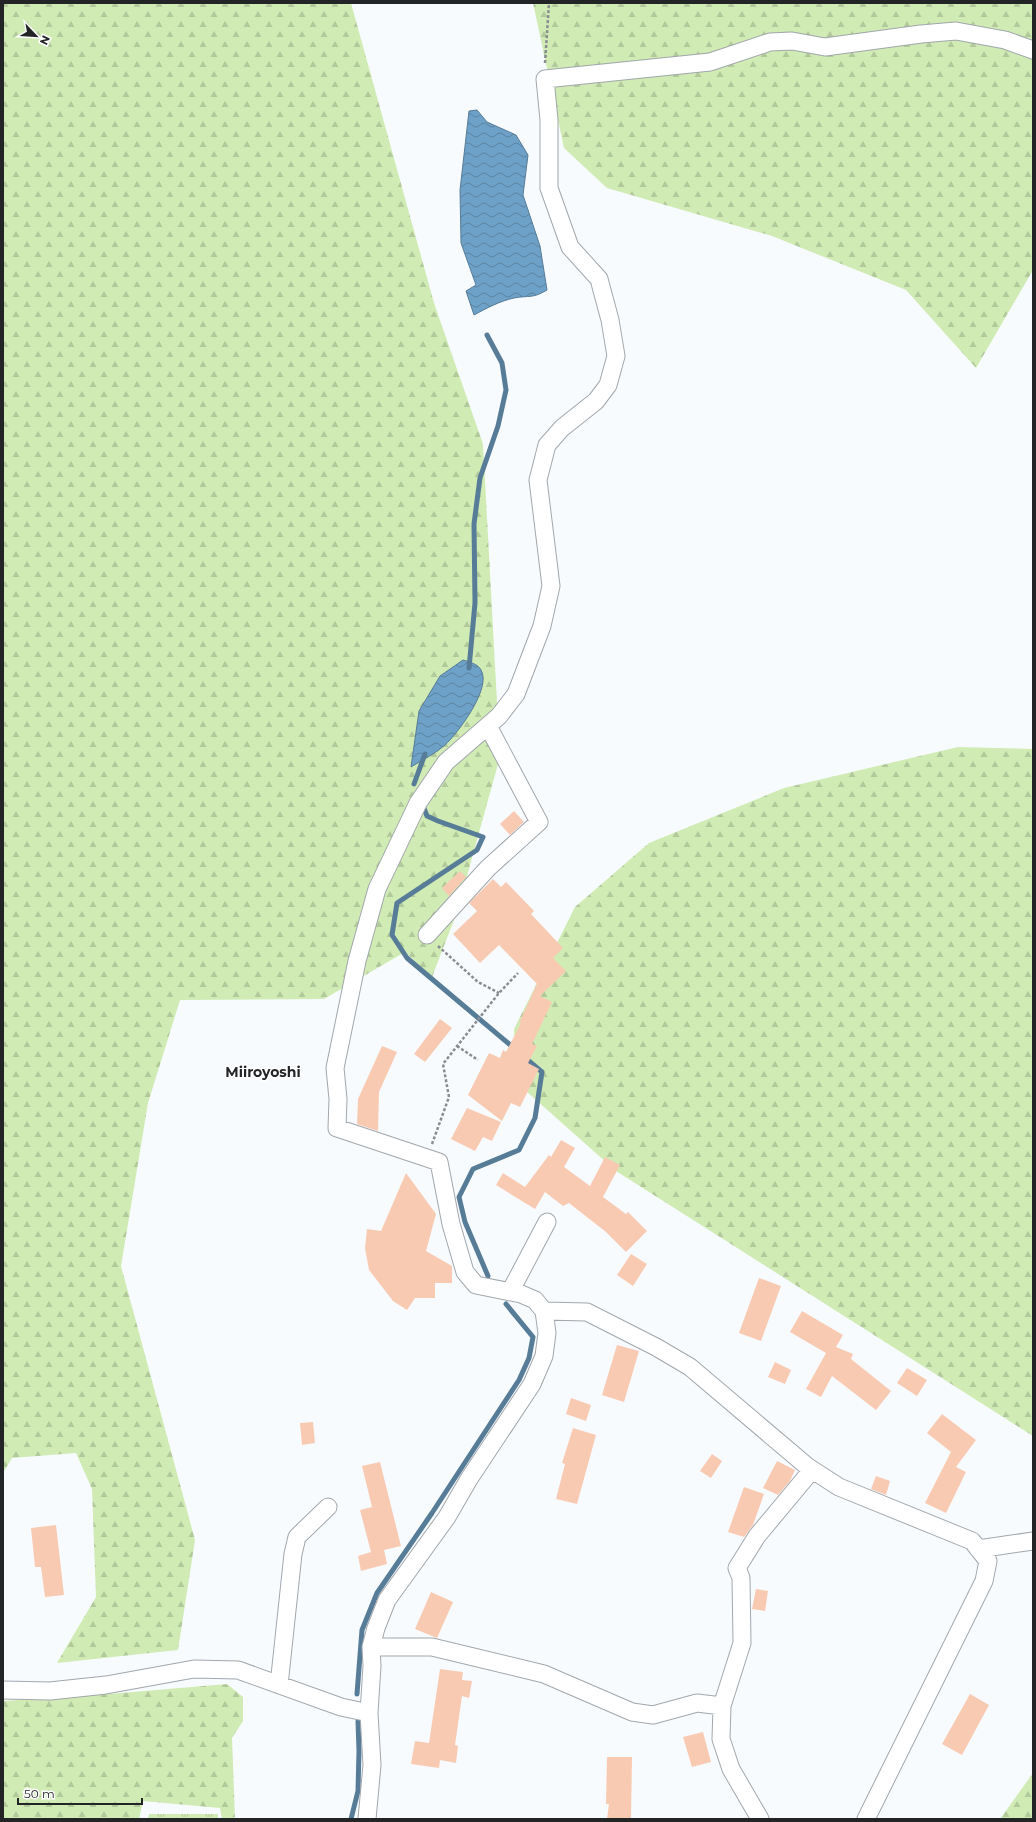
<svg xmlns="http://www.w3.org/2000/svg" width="1036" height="1822" viewBox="0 0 1036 1822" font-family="Montserrat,sans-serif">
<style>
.grass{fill:url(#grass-tufts)}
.forest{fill:url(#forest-firs)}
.water{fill:url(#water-waves);stroke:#577c97}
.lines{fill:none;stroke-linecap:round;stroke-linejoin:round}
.stream{stroke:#577c97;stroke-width:5}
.building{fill:#f9cab2}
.minor-casing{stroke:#a1a7ac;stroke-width:19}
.path{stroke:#8a8d90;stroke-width:2.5;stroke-dasharray:3 2;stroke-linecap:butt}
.minor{stroke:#fff;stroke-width:17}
.labels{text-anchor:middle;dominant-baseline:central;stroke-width:3;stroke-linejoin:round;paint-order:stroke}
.quarter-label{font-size:14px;font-weight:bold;fill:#222426;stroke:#fff}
</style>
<defs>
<pattern id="grass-tufts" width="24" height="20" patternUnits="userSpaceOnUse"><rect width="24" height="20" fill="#d0ebb4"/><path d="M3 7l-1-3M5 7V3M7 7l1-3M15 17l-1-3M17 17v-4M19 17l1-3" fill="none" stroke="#b2c99b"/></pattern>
<pattern id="forest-firs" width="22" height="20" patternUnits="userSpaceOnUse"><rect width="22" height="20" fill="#d0ebb4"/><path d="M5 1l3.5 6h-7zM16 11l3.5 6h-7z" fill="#b2c99b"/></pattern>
<pattern id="water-waves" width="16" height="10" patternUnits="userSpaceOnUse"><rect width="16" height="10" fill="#6ea1c7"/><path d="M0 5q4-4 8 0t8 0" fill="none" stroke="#5a83a1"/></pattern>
</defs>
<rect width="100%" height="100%" fill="#f7fbfe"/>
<path class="grass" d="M 149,1814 L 218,1814 L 218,1819 L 148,1819 Z"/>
<path class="forest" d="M 3,3 L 351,3 L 434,303 L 483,444 L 500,757 L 457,912 L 432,977 L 405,952 L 324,999 L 180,1000 L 148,1103 L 121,1266 L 195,1540 L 178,1650 L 57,1663 L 96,1597 L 92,1489 L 76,1453 L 12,1458 L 3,1473 Z
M 533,3 L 1033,3 L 1033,270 L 976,368 L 906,290 L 772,236 L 607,188 L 564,148 Z
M 958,747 L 1033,749 L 1033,1436 L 616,1171 L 517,1083 L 514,1029 L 575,907 L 649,843 L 784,788 Z
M 227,1684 L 243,1697 L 243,1721 L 232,1738 L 235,1819 L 222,1819 L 220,1808 L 143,1801 L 139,1819 L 3,1819 L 3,1701 L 109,1694 Z
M 1033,1773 L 1033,1819 L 1000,1819 Z"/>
<path class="water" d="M 477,110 L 487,122 L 516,135 L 528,155 L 523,195 L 540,246 L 547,290 C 532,299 530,295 514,298 C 500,301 487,308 474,315 L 466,291 L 476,285 L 461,243 L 460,190 L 469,111 Z
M 463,660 C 470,662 478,664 481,670 C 492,688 458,733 445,745 C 435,754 422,760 411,767 L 419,711 L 440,676 Z"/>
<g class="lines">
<path class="stream" d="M 469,668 L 475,603 L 474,524 L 480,478 L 498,426 L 506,390 L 502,363 L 487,335
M 414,784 L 425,754
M 423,806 L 427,816 L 438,821 L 483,837 L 477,850 L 397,903 L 392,935 L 407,958 L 515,1049
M 488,1276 L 465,1222 L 459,1197 L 473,1169 L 519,1150 L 535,1118 L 542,1072 L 524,1057
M 357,1694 L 362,1630 L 377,1593 L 432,1513 L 519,1380 L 529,1358 L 533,1337 L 506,1304
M 351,1819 L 358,1791 L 359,1751 L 358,1721"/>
</g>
<path class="building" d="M 514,811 L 524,822 L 510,835 L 500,824 Z
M 460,871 L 466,877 L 449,896 L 442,888 Z
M 493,879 L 501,887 L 506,882 L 534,911 L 531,914 L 563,948 L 553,958 L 566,971 L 540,996 L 552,1002 L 532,1044 L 537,1046 L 528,1063 L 539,1069 L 520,1107 L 511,1103 L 502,1121 L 468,1095 L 489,1053 L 500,1058 L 503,1050 L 506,1052 L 521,1023 L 519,1023 L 537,984 L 499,945 L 480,963 L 453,934 L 477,911 L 469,903 Z
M 440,1019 L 452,1028 L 425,1062 L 414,1054 Z
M 382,1046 L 397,1052 L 379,1092 L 378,1131 L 357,1124 L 358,1099 Z
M 467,1108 L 501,1122 L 492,1141 L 483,1137 L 475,1151 L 451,1139 Z
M 561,1140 L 575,1148 L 564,1167 L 590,1186 L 605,1157 L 620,1165 L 603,1197 L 626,1214 L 628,1212 L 647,1231 L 626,1252 L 606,1232 L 569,1203 L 563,1206 L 545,1192 L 535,1209 L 496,1185 L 503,1173 L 525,1187 L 549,1155 L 551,1157 Z
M 406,1173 L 436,1214 L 426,1251 L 452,1266 L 452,1283 L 435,1283 L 435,1298 L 415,1298 L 407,1310 L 393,1301 L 369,1270 L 365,1248 L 367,1229 L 381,1231 Z
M 631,1254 L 647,1264 L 633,1286 L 617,1275 Z
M 759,1278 L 781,1286 L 761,1341 L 739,1333 Z
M 802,1311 L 843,1335 L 836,1347 L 853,1354 L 851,1359 L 891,1391 L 876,1410 L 832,1376 L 821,1397 L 806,1389 L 826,1353 L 790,1332 Z
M 617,1345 L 639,1351 L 624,1402 L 602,1395 Z
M 775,1362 L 791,1370 L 785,1384 L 768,1377 Z
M 907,1368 L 927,1380 L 917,1396 L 897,1383 Z
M 571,1398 L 591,1405 L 586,1421 L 566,1414 Z
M 942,1414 L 976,1440 L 956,1467 L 966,1472 L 946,1513 L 925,1503 L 951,1452 L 927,1433 Z
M 313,1422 L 315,1443 L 302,1445 L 300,1423 Z
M 573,1428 L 596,1435 L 577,1504 L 556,1499 L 565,1464 L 562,1463 Z
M 712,1454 L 722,1461 L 711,1478 L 700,1471 Z
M 777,1461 L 795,1470 L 790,1481 L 778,1495 L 763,1488 Z
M 380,1462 L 401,1546 L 384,1550 L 387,1564 L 361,1571 L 358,1556 L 371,1552 L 360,1510 L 372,1507 L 362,1466 Z
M 876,1476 L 890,1481 L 886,1495 L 871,1489 Z
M 744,1487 L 764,1494 L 753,1525 L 744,1537 L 728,1532 Z
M 56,1525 L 64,1595 L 45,1597 L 41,1567 L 35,1567 L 31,1528 Z
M 756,1589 L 768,1591 L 765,1611 L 752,1609 Z
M 431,1592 L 453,1602 L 437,1638 L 415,1629 Z
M 440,1669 L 463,1672 L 462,1680 L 472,1681 L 469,1698 L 462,1696 L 455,1745 L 458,1746 L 456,1763 L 440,1760 L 439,1768 L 411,1764 L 415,1741 L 429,1743 Z
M 970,1694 L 989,1705 L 962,1755 L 942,1744 Z
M 703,1732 L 711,1762 L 692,1767 L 683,1737 Z
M 607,1757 L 632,1757 L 631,1819 L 607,1819 L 609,1804 L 606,1804 Z"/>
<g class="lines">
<g class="minor-casing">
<path id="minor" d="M 427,935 L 488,868 L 539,822 L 488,726
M 510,1292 L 547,1222
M 544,1311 L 587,1312 L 656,1347 L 690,1367 L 808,1467 L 839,1487 L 972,1541 L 988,1561 L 984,1581 L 866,1819
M 978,1549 L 1033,1541
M 371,1647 L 432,1647 L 544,1674 L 632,1712 L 653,1715 L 697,1703 L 722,1706
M 279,1685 L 293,1554 L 297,1537 L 328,1507
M 3,1690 L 50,1691 L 106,1685 L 194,1669 L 238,1670 L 341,1707 L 369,1713
M 367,1819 L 372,1765 L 369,1713 L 372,1666 L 371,1647 L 376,1628 L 387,1600 L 447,1517 L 469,1479 L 532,1384 L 544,1356 L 547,1333 L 544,1311 L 535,1300 L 521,1294 L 476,1285 L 465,1272 L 451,1224 L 439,1162 L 337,1128 L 338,1099 L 335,1068 L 357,961 L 377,889 L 418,803 L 446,762 L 499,716 L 516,694 L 542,626 L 551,586 L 538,480 L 547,445 L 562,428 L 596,401 L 608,385 L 616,356 L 610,320 L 599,279 L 570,247 L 549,188 L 549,120 L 545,79 L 710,62 L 770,42 L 792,41 L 825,47 L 921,34 L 956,31 L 1005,40 L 1033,50
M 760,1819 L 731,1769 L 721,1739 L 722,1706 L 742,1643 L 741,1578 L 737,1568 L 757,1536 L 812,1470"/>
</g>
<path class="path" d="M 545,63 L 549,3
M 438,946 L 478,982 L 499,993
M 457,1046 L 478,1060
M 432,1144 L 449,1097 L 443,1064 L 499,993 L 518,973"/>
<use href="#minor" class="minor"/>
</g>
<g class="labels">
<g class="quarter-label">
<text x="263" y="1072">Miiroyoshi</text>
</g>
</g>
<rect width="1036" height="1822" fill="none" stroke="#222426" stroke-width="8"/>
<g transform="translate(36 36) rotate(115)" stroke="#ffffff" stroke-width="3" paint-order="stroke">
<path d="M0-3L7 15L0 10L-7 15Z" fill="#222426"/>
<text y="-6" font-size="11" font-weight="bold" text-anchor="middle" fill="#222426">N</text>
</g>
<path d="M18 1798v6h124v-6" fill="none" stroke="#222426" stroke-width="2"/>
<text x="24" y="1798" font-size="12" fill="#222426" stroke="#ffffff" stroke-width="3" paint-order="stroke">50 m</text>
</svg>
